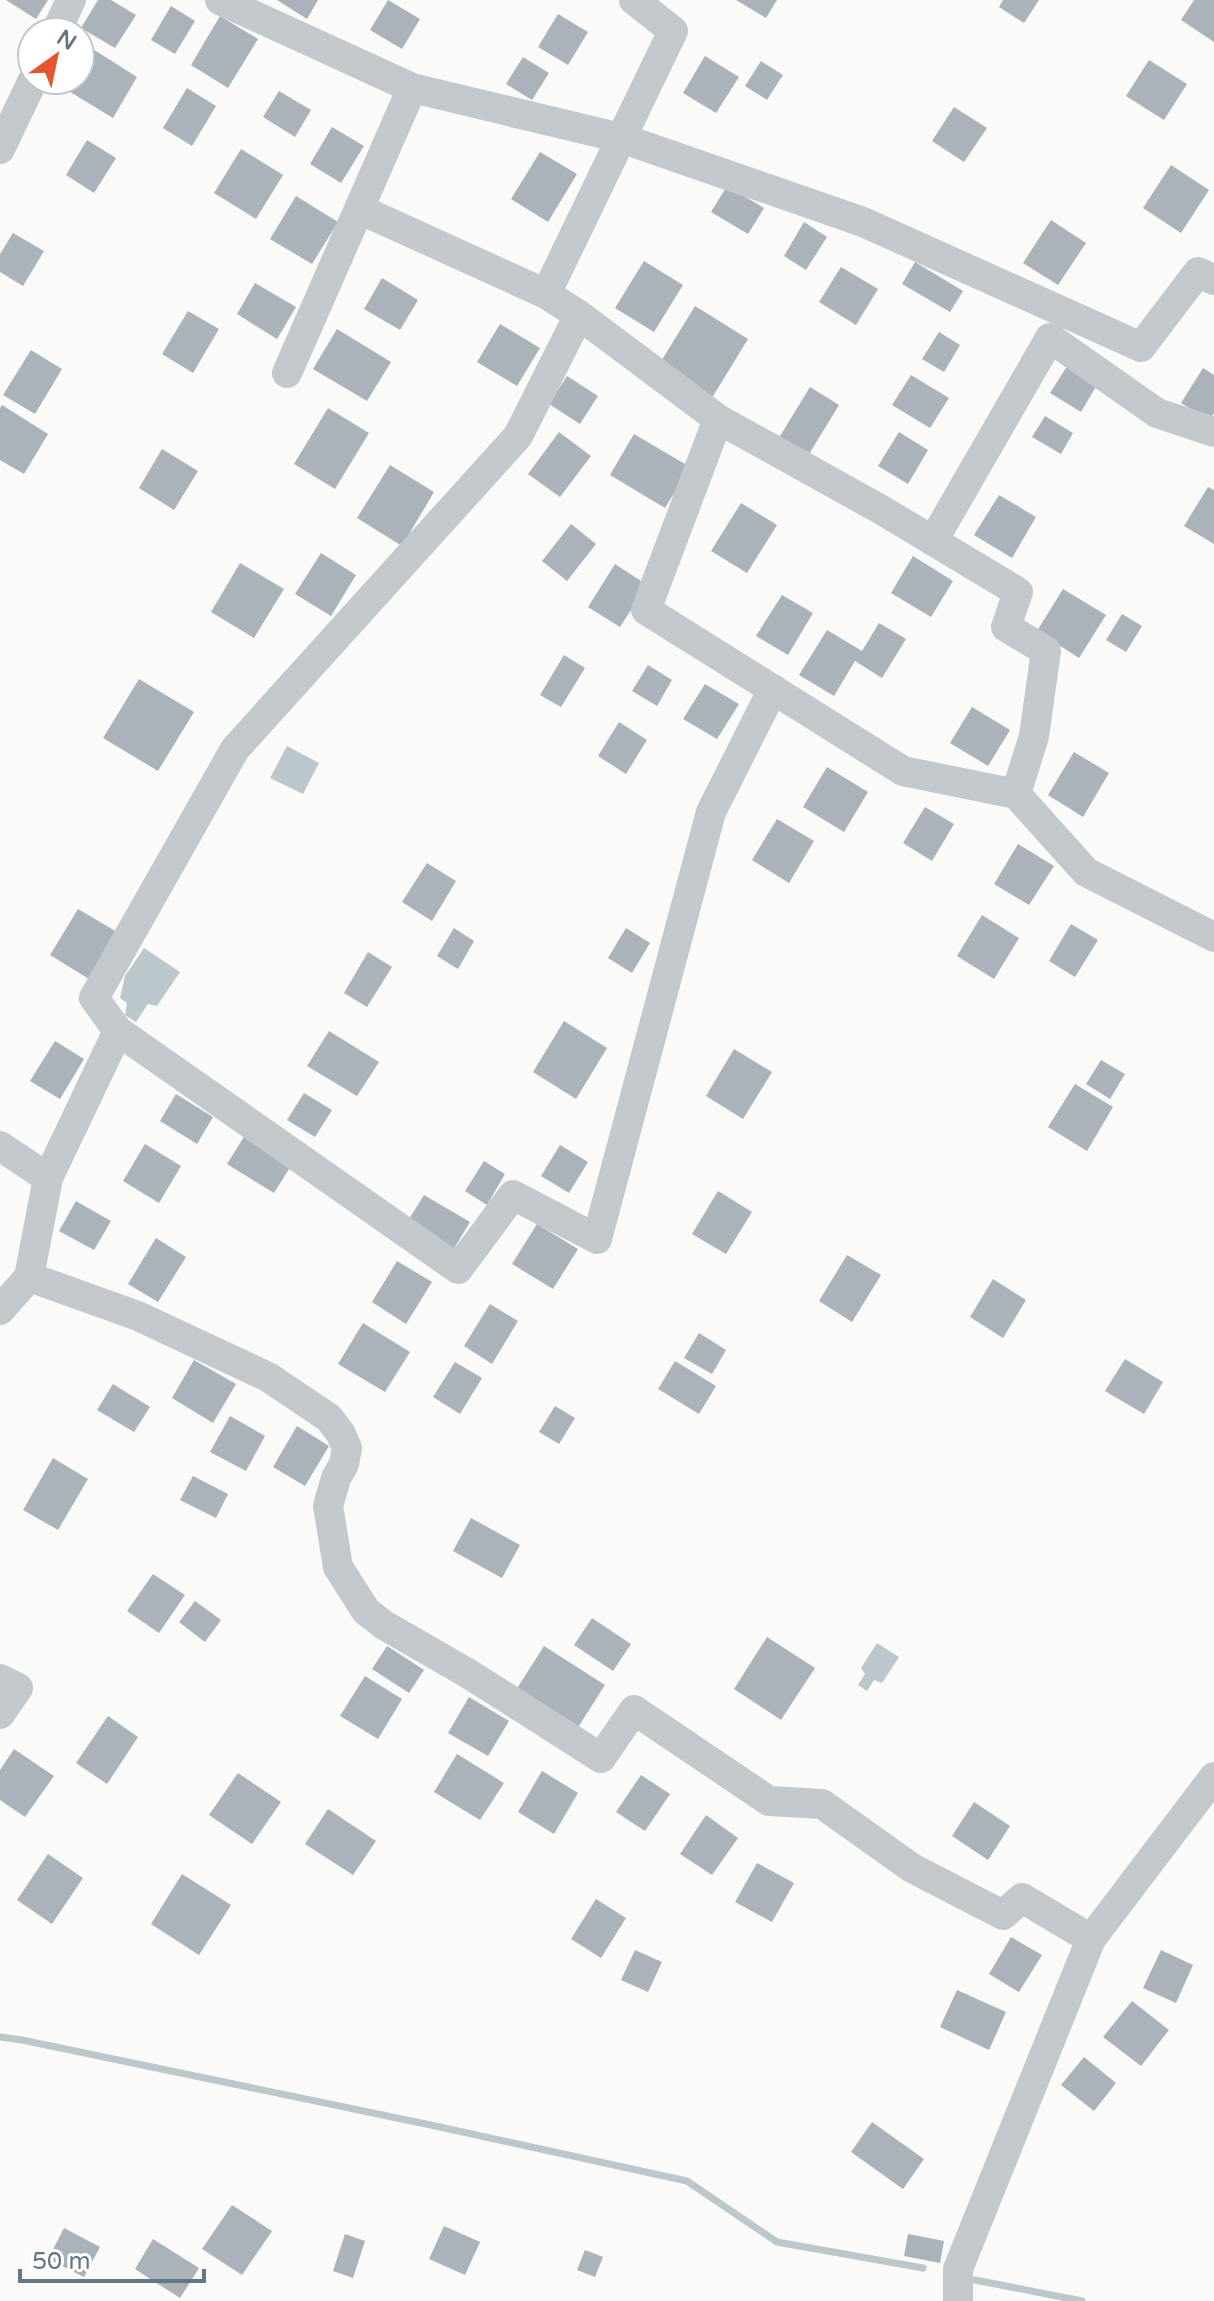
<svg xmlns="http://www.w3.org/2000/svg" width="1214" height="2301" viewBox="0 0 1214 2301" font-family="'Varela Round',sans-serif">
<style>
.water{fill:#bbc7cb}
.lines{fill:none;stroke-linecap:round;stroke-linejoin:round}
.stream{stroke:#bbc7cb;stroke-width:7}
.building{fill:#aab3b9}
.minor{stroke:#c3c8cc;stroke-width:30}
</style>
<rect width="100%" height="100%" fill="#fafaf8"/>
<path class="water" d="M 287,746 L 319,763 L 303,794 L 270,778 Z
M 144,948 L 180,972 L 157,1006 L 148,1004 L 136,1022 L 125,1015 L 127,1003 L 120,998 L 125,976 Z
M 877,1643 L 899,1657 L 882,1683 L 874,1680 L 867,1691 L 858,1685 L 865,1674 L 861,1668 Z"/>
<g class="lines">
<path class="stream" d="M 0,2037 L 22,2040 L 426,2124 L 687,2181 L 777,2242 L 923,2268
M 975,2280 L 1082,2301"/>
</g>
<path class="building" d="M 6,0 L 48,0 L 36,19 Z
M 98,0 L 111,0 L 136,15 L 115,48 L 81,28 Z
M 277,0 L 318,0 L 307,19 Z
M 388,0 L 420,19 L 402,49 L 370,30 Z
M 736,0 L 777,0 L 766,18 Z
M 1003,0 L 1039,0 L 1024,23 L 999,7 Z
M 1194,0 L 1214,0 L 1214,42 L 1181,20 Z
M 171,6 L 195,21 L 175,54 L 151,40 Z
M 558,14 L 588,32 L 568,65 L 538,47 Z
M 220,16 L 258,39 L 228,88 L 191,65 Z
M 88,46 L 137,77 L 113,118 L 62,87 L 67,80 L 80,80 L 80,58 Z
M 705,56 L 739,77 L 716,113 L 683,93 Z
M 523,57 L 549,73 L 532,100 L 506,84 Z
M 1149,60 L 1187,84 L 1164,120 L 1126,96 Z
M 761,61 L 783,75 L 767,100 L 745,86 Z
M 187,88 L 216,106 L 192,146 L 163,128 Z
M 279,91 L 311,110 L 295,137 L 263,117 Z
M 954,107 L 987,128 L 964,162 L 932,141 Z
M 332,127 L 364,146 L 341,183 L 310,164 Z
M 87,140 L 116,158 L 94,193 L 66,175 Z
M 241,149 L 283,175 L 256,219 L 214,193 Z
M 540,152 L 577,174 L 548,222 L 511,199 Z
M 1171,165 L 1209,190 L 1181,233 L 1143,208 Z
M 727,186 L 764,208 L 748,234 L 711,212 Z
M 296,196 L 338,222 L 312,264 L 270,239 Z
M 1051,220 L 1086,243 L 1058,285 L 1023,263 Z
M 804,222 L 827,237 L 806,270 L 784,256 Z
M 13,233 L 44,251 L 23,286 L 0,272 L 0,254 Z
M 644,261 L 683,285 L 654,332 L 615,308 Z
M 915,262 L 963,291 L 950,312 L 902,284 Z
M 841,267 L 878,289 L 856,325 L 819,302 Z
M 382,278 L 418,300 L 400,330 L 364,309 Z
M 255,283 L 296,307 L 277,339 L 237,314 Z
M 695,306 L 748,339 L 710,401 L 657,368 Z
M 188,311 L 219,329 L 193,373 L 162,354 Z
M 500,324 L 540,348 L 517,386 L 477,362 Z
M 337,329 L 391,362 L 367,401 L 313,369 Z
M 939,332 L 960,345 L 944,372 L 922,359 Z
M 31,350 L 62,369 L 35,414 L 3,395 Z
M 1071,360 L 1101,378 L 1081,412 L 1050,393 Z
M 1203,368 L 1214,375 L 1214,413 L 1209,421 L 1181,403 Z
M 911,375 L 949,398 L 930,428 L 892,405 Z
M 567,376 L 598,396 L 580,424 L 549,404 Z
M 810,387 L 839,405 L 806,459 L 777,441 Z
M 2,405 L 48,434 L 24,474 L 0,460 L 0,408 Z
M 328,408 L 369,433 L 335,489 L 294,464 Z
M 1045,416 L 1073,433 L 1061,454 L 1032,437 Z
M 559,432 L 591,456 L 560,497 L 528,474 Z
M 899,432 L 928,450 L 908,484 L 878,466 Z
M 634,434 L 690,467 L 665,508 L 610,475 Z
M 162,449 L 198,471 L 174,510 L 139,488 Z
M 390,465 L 434,492 L 402,546 L 357,518 Z
M 1208,487 L 1214,490 L 1214,544 L 1184,526 Z
M 999,495 L 1036,517 L 1012,558 L 974,535 Z
M 741,503 L 777,525 L 747,573 L 711,551 Z
M 571,524 L 596,544 L 567,581 L 542,561 Z
M 321,553 L 356,575 L 331,616 L 295,594 Z
M 913,556 L 953,581 L 931,617 L 891,593 Z
M 240,563 L 284,589 L 254,638 L 211,612 Z
M 615,564 L 647,585 L 620,627 L 588,607 Z
M 1063,589 L 1106,615 L 1079,658 L 1037,631 Z
M 782,595 L 813,613 L 788,655 L 756,636 Z
M 1122,614 L 1142,626 L 1126,652 L 1106,640 Z
M 879,623 L 906,639 L 882,678 L 855,661 L 834,696 L 799,675 L 827,630 L 862,651 Z
M 564,655 L 585,668 L 561,707 L 540,695 Z
M 648,665 L 672,680 L 657,706 L 632,691 Z
M 139,679 L 194,712 L 158,771 L 103,738 Z
M 705,684 L 739,704 L 717,739 L 683,719 Z
M 972,707 L 1010,730 L 988,766 L 950,743 Z
M 619,722 L 647,740 L 626,774 L 598,756 Z
M 1074,752 L 1109,773 L 1083,817 L 1048,795 Z
M 827,767 L 868,792 L 844,832 L 803,807 Z
M 925,807 L 954,824 L 932,861 L 903,843 Z
M 777,819 L 814,841 L 789,883 L 752,860 Z
M 1018,844 L 1054,866 L 1029,905 L 994,884 Z
M 427,863 L 456,881 L 432,921 L 402,902 Z
M 78,909 L 117,932 L 89,979 L 50,955 Z
M 982,915 L 1019,938 L 994,979 L 957,956 Z
M 1071,924 L 1098,940 L 1075,977 L 1049,961 Z
M 454,928 L 474,941 L 458,969 L 437,956 Z
M 626,928 L 650,943 L 632,973 L 608,958 Z
M 368,952 L 392,967 L 367,1007 L 344,993 Z
M 564,1021 L 607,1048 L 576,1099 L 533,1072 Z
M 329,1031 L 379,1062 L 357,1096 L 307,1066 Z
M 55,1041 L 84,1059 L 60,1099 L 30,1081 Z
M 734,1049 L 772,1072 L 743,1119 L 706,1096 Z
M 1101,1060 L 1125,1074 L 1110,1099 L 1086,1084 Z
M 1075,1084 L 1113,1107 L 1087,1151 L 1048,1127 Z
M 304,1093 L 332,1110 L 315,1137 L 287,1120 Z
M 176,1094 L 213,1117 L 197,1144 L 160,1121 Z
M 247,1132 L 294,1161 L 274,1193 L 227,1164 Z
M 145,1144 L 181,1166 L 159,1203 L 123,1181 Z
M 560,1145 L 588,1162 L 569,1193 L 541,1176 Z
M 484,1161 L 505,1174 L 487,1205 L 465,1191 Z
M 718,1191 L 752,1212 L 726,1254 L 692,1234 Z
M 424,1195 L 470,1222 L 452,1252 L 406,1224 Z
M 76,1201 L 111,1221 L 94,1250 L 59,1231 Z
M 537,1224 L 578,1249 L 553,1289 L 512,1264 Z
M 156,1238 L 186,1257 L 158,1302 L 128,1284 Z
M 847,1255 L 881,1275 L 852,1322 L 819,1301 Z
M 397,1261 L 432,1282 L 406,1324 L 372,1302 Z
M 993,1279 L 1026,1300 L 1003,1338 L 970,1317 Z
M 490,1304 L 518,1321 L 492,1364 L 464,1346 Z
M 363,1323 L 410,1352 L 385,1392 L 338,1364 Z
M 699,1333 L 726,1350 L 712,1374 L 684,1358 Z
M 1125,1359 L 1163,1382 L 1144,1414 L 1105,1391 Z
M 194,1360 L 236,1384 L 213,1423 L 172,1398 Z
M 675,1361 L 716,1386 L 699,1414 L 658,1389 Z
M 455,1362 L 482,1378 L 460,1414 L 433,1397 Z
M 113,1384 L 150,1407 L 134,1432 L 97,1410 Z
M 555,1406 L 575,1418 L 559,1444 L 539,1432 Z
M 230,1416 L 265,1436 L 246,1471 L 210,1452 Z
M 297,1426 L 329,1446 L 305,1486 L 273,1467 Z
M 53,1458 L 88,1479 L 58,1530 L 23,1510 Z
M 193,1476 L 228,1494 L 216,1518 L 180,1500 Z
M 471,1518 L 520,1545 L 502,1578 L 453,1551 Z
M 153,1574 L 185,1595 L 159,1633 L 127,1611 Z
M 195,1601 L 221,1620 L 205,1642 L 179,1622 Z
M 592,1618 L 631,1644 L 613,1671 L 574,1645 Z
M 767,1637 L 815,1668 L 781,1720 L 734,1689 Z
M 387,1646 L 424,1670 L 409,1693 L 372,1669 Z
M 544,1646 L 605,1685 L 577,1729 L 516,1690 Z
M 365,1676 L 402,1699 L 378,1739 L 340,1716 Z
M 469,1697 L 509,1721 L 488,1756 L 448,1733 Z
M 108,1716 L 138,1737 L 107,1784 L 76,1763 Z
M 14,1749 L 54,1776 L 25,1817 L 0,1800 L 0,1770 Z
M 457,1754 L 504,1783 L 480,1820 L 434,1792 Z
M 542,1771 L 578,1793 L 554,1834 L 518,1812 Z
M 238,1773 L 281,1802 L 252,1844 L 209,1815 Z
M 641,1775 L 670,1794 L 645,1831 L 616,1812 Z
M 974,1802 L 1010,1826 L 988,1860 L 952,1836 Z
M 328,1809 L 376,1841 L 353,1875 L 305,1844 Z
M 706,1815 L 738,1838 L 712,1875 L 680,1854 Z
M 48,1854 L 83,1878 L 52,1924 L 17,1900 Z
M 757,1863 L 794,1883 L 772,1922 L 735,1902 Z
M 182,1874 L 231,1905 L 199,1955 L 151,1924 Z
M 596,1899 L 626,1918 L 601,1958 L 571,1939 Z
M 1011,1937 L 1042,1955 L 1019,1992 L 989,1974 Z
M 635,1950 L 662,1962 L 648,1992 L 621,1980 Z
M 1161,1950 L 1193,1965 L 1176,2003 L 1143,1988 Z
M 957,1990 L 1006,2012 L 989,2050 L 940,2027 Z
M 1132,2001 L 1169,2030 L 1141,2066 L 1103,2037 Z
M 1084,2057 L 1116,2083 L 1094,2111 L 1061,2085 Z
M 872,2122 L 924,2159 L 903,2189 L 851,2152 Z
M 232,2205 L 272,2231 L 242,2275 L 202,2249 Z
M 444,2226 L 480,2242 L 465,2275 L 429,2259 Z
M 64,2228 L 100,2247 L 84,2277 L 48,2259 Z
M 345,2234 L 365,2241 L 353,2278 L 333,2271 Z
M 908,2234 L 944,2241 L 940,2263 L 904,2256 Z
M 153,2239 L 199,2268 L 180,2298 L 135,2269 Z
M 585,2250 L 603,2257 L 595,2277 L 577,2270 Z"/>
<g class="lines">
<path class="minor" d="M 220,0 L 412,88 L 359,209 L 546,294
M 56,32 L 71,0
M 412,88 L 621,138 L 863,222 L 1141,347 L 1198,272 L 1214,280
M 0,149 L 33,80
M 579,315 L 718,419 L 646,610 L 903,771 L 1016,794 L 1086,872 L 1214,937
M 287,373 L 359,209
M 718,419 L 880,509 L 1018,592 L 1006,627 L 1046,651 L 1034,736 L 1016,794
M 933,541 L 1050,338 L 1157,413 L 1214,432
M 118,1031 L 458,1269 L 513,1195 L 597,1239 L 711,812 L 773,689
M 0,1146 L 48,1178 L 118,1031 L 94,998 L 235,749 L 518,436 L 579,315 L 546,294 L 673,31 L 634,0
M 48,1178 L 29,1277 L 138,1316 L 268,1377 L 329,1418 L 341,1434 L 347,1448 L 344,1464 L 336,1478 L 328,1506 L 338,1567 L 366,1611 L 384,1625 L 469,1674 L 601,1758 L 634,1710 L 769,1801 L 822,1804 L 912,1868 L 1003,1915 L 1022,1898 L 1091,1939
M 0,1310 L 29,1277
M 0,1679 L 18,1688 L 0,1714
M 958,2301 L 958,2269 L 1091,1939 L 1214,1777"/>
</g>
<g transform="translate(56 56) rotate(33)"><circle r="38" fill="#ffffff" stroke="#c1c8cd" stroke-width="2"/>
<path d="M0-6L14 30L0 20L-14 30Z" fill="#e4572e"/>
<text y="-12" font-size="22" font-weight="bold" text-anchor="middle" fill="#657683">N</text>
</g>
<path d="M20 2269v12h184v-12" fill="none" stroke="#657683" stroke-width="4"/>
<text x="32" y="2269" font-size="24" fill="#657683" stroke="#ffffff" stroke-width="6" paint-order="stroke">50 m</text>
</svg>
